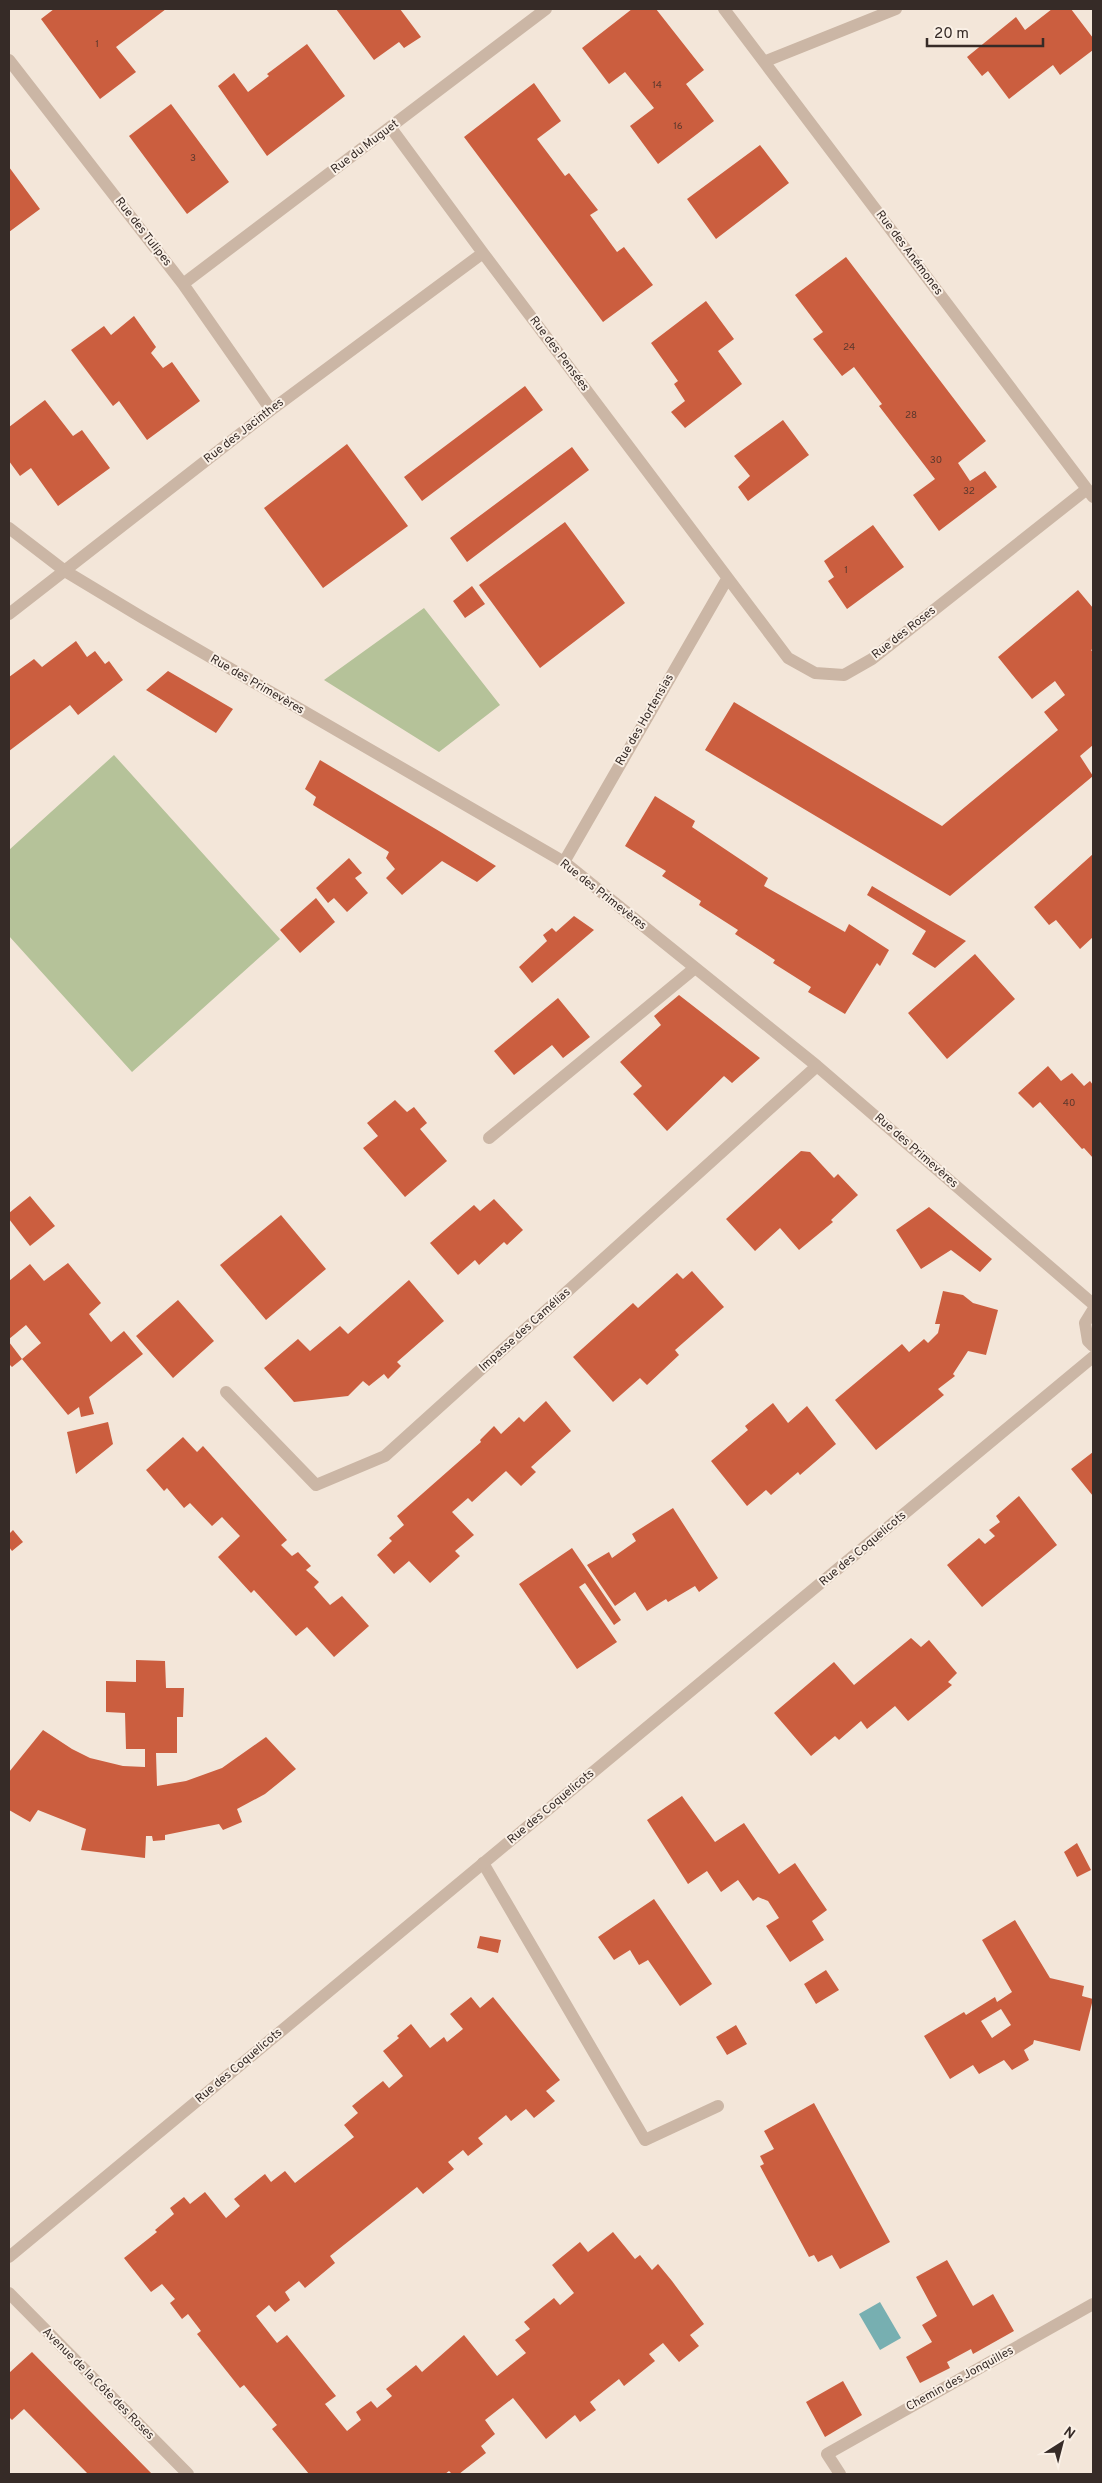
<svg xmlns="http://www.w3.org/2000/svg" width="1102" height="2483" viewBox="0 0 1102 2483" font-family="Overpass,sans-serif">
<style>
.green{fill:#b5c299}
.water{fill:#77afb1}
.building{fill:#cb5e3f;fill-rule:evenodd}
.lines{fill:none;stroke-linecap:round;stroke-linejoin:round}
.service{stroke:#cbb6a5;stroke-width:12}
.minor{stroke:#cbb6a5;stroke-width:12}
.labels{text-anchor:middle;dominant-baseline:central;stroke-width:4;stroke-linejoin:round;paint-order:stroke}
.number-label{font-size:10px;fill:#5b382d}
.street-label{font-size:12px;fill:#362b27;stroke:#faf0e6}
</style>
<rect width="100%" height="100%" fill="#f3e6d9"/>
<path class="green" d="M 424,608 L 500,705 L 439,752 L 324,680 Z
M 114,755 L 280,939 L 132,1072 L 9,936 L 9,850 Z"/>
<path class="water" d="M 880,2302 L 901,2338 L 880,2350 L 859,2314 Z"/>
<path class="building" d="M 54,9 L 166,9 L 116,47 L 136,72 L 100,99 L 41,19 Z
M 336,9 L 400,9 L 421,37 L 404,48 L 399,42 L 374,60 Z
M 632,9 L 656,9 L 704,70 L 686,84 L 714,121 L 658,164 L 630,126 L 654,108 L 625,72 L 609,84 L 582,48 Z
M 1052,9 L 1071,9 L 1093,38 L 1093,50 L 1060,75 L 1053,65 L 1009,99 L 988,71 L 982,76 L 967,57 L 1016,17 L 1025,30 Z
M 307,44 L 345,96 L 267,156 L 218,86 L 234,73 L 248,92 L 269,76 L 267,74 Z
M 534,83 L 561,121 L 537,139 L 565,176 L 569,173 L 598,210 L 590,215 L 617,252 L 624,247 L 653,285 L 603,322 L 464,137 Z
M 171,104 L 229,182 L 187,214 L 129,136 Z
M 760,145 L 789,183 L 716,239 L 687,199 Z
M 9,167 L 40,209 L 9,232 Z
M 846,257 L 986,441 L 958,463 L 970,481 L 985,471 L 997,487 L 939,531 L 913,495 L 935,479 L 879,406 L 882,404 L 854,367 L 842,376 L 813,339 L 823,332 L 795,295 Z
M 706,301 L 734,339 L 718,351 L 742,384 L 685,428 L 671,412 L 685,401 L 674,384 L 678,381 L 651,343 Z
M 134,316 L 156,347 L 151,353 L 163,368 L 172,362 L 200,401 L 147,440 L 119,401 L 113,406 L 71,350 L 104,326 L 111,335 Z
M 525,386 L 543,410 L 422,501 L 404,477 Z
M 45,400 L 73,436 L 82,430 L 110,468 L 58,506 L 31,468 L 20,476 L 9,461 L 9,427 Z
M 783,420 L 809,455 L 748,501 L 738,487 L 750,476 L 734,456 Z
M 347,444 L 408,526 L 323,588 L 264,508 Z
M 572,447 L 589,470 L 467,562 L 450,538 Z
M 565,522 L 625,603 L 540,668 L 479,585 Z
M 873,525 L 904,567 L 847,609 L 828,581 L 834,577 L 824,561 Z
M 472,586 L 485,604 L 465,618 L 453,601 Z
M 1078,590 L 1093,608 L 1093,649 L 1091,650 L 1093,652 L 1093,745 L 1080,756 L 1093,776 L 950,896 L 705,750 L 734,702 L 942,826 L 1058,730 L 1044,712 L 1065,695 L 1055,681 L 1032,699 L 998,657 Z
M 76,641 L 87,657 L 95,651 L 105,664 L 109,661 L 123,680 L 78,715 L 70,705 L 9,751 L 9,677 L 34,659 L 42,667 Z
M 168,671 L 233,709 L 216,733 L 146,690 Z
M 320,760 L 439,831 L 496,866 L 477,882 L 442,861 L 402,895 L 386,878 L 395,869 L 386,858 L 389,852 L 313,805 L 316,797 L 305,789 Z
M 655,796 L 695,821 L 692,827 L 768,878 L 764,886 L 845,932 L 849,924 L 889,950 L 880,966 L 877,963 L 845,1014 L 808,992 L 811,987 L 773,963 L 775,960 L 735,934 L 738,930 L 699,905 L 701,901 L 662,876 L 666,871 L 625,846 Z
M 1093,854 L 1093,937 L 1080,949 L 1056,920 L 1049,925 L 1034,907 Z
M 349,858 L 362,873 L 355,878 L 368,893 L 347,912 L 334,898 L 328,903 L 316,888 Z
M 872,886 L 933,922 L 966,941 L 935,968 L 912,954 L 926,931 L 867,895 Z
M 316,898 L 335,922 L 300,953 L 280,930 Z
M 574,916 L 594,930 L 532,983 L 519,967 L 547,941 L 543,935 L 552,928 L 556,932 Z
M 975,954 L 1015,999 L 947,1059 L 908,1013 Z
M 679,995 L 760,1058 L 732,1083 L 724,1076 L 667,1131 L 633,1094 L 642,1086 L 620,1062 L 661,1025 L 654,1016 Z
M 558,998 L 590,1037 L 563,1058 L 552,1045 L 514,1075 L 494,1051 Z
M 1048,1066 L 1061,1081 L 1072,1073 L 1084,1086 L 1090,1081 L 1093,1085 L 1093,1158 L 1084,1148 L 1082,1149 L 1040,1102 L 1033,1108 L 1018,1093 Z
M 395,1100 L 407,1112 L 414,1107 L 427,1123 L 420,1129 L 447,1161 L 405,1197 L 363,1148 L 378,1136 L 367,1123 Z
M 801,1151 L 810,1152 L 834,1178 L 838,1174 L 858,1195 L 831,1220 L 833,1222 L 799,1250 L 780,1228 L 755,1251 L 726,1219 Z
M 30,1196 L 55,1226 L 30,1246 L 9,1219 L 9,1213 Z
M 494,1199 L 523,1230 L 507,1245 L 504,1242 L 479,1265 L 475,1260 L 458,1275 L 430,1243 L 474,1205 L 480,1211 Z
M 929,1207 L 992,1259 L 980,1272 L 951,1250 L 921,1269 L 896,1230 Z
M 281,1215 L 326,1269 L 266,1320 L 220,1265 Z
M 68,1263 L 101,1303 L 89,1314 L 111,1342 L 124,1331 L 143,1354 L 89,1397 L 94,1414 L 81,1417 L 79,1407 L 68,1415 L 22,1359 L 41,1343 L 26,1325 L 9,1339 L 9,1281 L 30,1264 L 44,1281 Z
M 692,1271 L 724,1307 L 675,1350 L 679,1355 L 647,1385 L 640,1378 L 613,1402 L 573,1357 L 633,1303 L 638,1308 L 677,1273 L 683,1279 Z
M 409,1280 L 444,1321 L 397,1362 L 401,1366 L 388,1379 L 384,1374 L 369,1386 L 363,1381 L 348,1396 L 294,1402 L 264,1368 L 298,1339 L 310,1351 L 340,1326 L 348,1334 Z
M 943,1291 L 963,1295 L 973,1303 L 998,1310 L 986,1355 L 968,1351 L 953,1374 L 955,1376 L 938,1389 L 944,1395 L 876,1450 L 835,1400 L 902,1344 L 909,1352 L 924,1339 L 928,1343 L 938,1333 L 940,1324 L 935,1324 Z
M 178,1300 L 214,1341 L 173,1378 L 136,1336 Z
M 9,1342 L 22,1359 L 12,1367 L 9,1364 Z
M 546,1401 L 571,1431 L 531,1467 L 536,1472 L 521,1486 L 506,1471 L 472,1502 L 468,1498 L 452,1512 L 474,1535 L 455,1551 L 460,1556 L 430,1583 L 409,1561 L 394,1574 L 377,1555 L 392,1541 L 389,1538 L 404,1525 L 397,1516 L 481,1442 L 480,1440 L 494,1426 L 501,1434 L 519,1417 L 524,1422 Z
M 773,1403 L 788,1423 L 807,1406 L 836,1444 L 800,1475 L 798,1472 L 771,1495 L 766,1490 L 747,1506 L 711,1461 L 748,1430 L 745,1426 Z
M 108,1422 L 113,1444 L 76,1474 L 67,1432 Z
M 183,1437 L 197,1452 L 203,1446 L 287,1540 L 281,1545 L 292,1556 L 298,1552 L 311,1566 L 306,1570 L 319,1582 L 314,1587 L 330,1605 L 342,1596 L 369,1626 L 334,1657 L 307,1627 L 296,1636 L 254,1590 L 251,1593 L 218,1557 L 240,1536 L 222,1517 L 212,1526 L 190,1503 L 184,1508 L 167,1488 L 164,1491 L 146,1470 Z
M 1093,1452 L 1093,1496 L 1071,1469 Z
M 1019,1496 L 1057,1545 L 982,1607 L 947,1565 L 979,1538 L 985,1544 L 995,1536 L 989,1530 L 1000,1522 L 996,1516 Z
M 673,1508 L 718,1578 L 699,1592 L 695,1586 L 668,1602 L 666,1599 L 647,1611 L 635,1592 L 615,1606 L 587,1565 L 609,1552 L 612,1558 L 636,1541 L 632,1534 Z
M 13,1530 L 23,1542 L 12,1551 L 9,1547 L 9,1534 Z
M 572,1548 L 621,1620 L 614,1625 L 585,1583 L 579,1587 L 617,1642 L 577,1669 L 519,1584 Z
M 911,1638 L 921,1647 L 929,1640 L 957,1673 L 948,1682 L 952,1685 L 908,1721 L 895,1706 L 867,1729 L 861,1721 L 839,1740 L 835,1736 L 811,1756 L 774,1713 L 834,1662 L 854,1685 Z
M 136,1660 L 165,1661 L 166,1688 L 184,1688 L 183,1717 L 177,1717 L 177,1753 L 156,1753 L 157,1786 L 186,1781 L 222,1768 L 266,1737 L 296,1769 L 265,1794 L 237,1809 L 242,1822 L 223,1830 L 219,1824 L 165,1835 L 165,1840 L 153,1841 L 152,1836 L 146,1836 L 145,1858 L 81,1850 L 86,1829 L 38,1810 L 30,1822 L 9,1810 L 9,1772 L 43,1730 L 72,1749 L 90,1758 L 123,1766 L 145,1767 L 145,1749 L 126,1749 L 125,1713 L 106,1712 L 106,1681 L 136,1682 Z
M 682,1796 L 715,1842 L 744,1823 L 779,1874 L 795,1863 L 827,1910 L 812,1921 L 824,1940 L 790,1962 L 766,1926 L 779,1918 L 768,1901 L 758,1897 L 753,1901 L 738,1880 L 721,1892 L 707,1871 L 688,1884 L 647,1820 Z
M 1077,1843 L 1091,1870 L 1077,1877 L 1064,1852 Z
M 654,1899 L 712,1984 L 680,2006 L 648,1960 L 639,1965 L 630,1950 L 614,1960 L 598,1937 Z
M 1015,1920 L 1050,1978 L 1084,1986 L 1082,1996 L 1093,1999 L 1080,2051 L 1034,2040 L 1033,2044 L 1024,2050 L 1029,2060 L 1012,2070 L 1004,2060 L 979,2074 L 973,2065 L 950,2079 L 924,2036 L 964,2012 L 966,2015 L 995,1997 L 997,2002 L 1012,1992 L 982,1940 ZM 1001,2009 L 1011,2025 L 992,2038 L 981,2021 Z
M 480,1936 L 501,1940 L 498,1953 L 477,1948 Z
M 826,1970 L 839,1990 L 816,2004 L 804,1984 Z
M 471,1997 L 480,2008 L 493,1997 L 560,2080 L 546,2091 L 555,2101 L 534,2118 L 526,2109 L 511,2121 L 506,2115 L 478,2138 L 483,2144 L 468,2156 L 463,2150 L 448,2162 L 454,2169 L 423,2194 L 417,2187 L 330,2256 L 335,2263 L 305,2288 L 299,2281 L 285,2292 L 290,2300 L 275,2312 L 269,2305 L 256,2316 L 277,2343 L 287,2335 L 336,2396 L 325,2404 L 347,2431 L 361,2420 L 356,2412 L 371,2401 L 377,2408 L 392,2396 L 386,2389 L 416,2365 L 422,2372 L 464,2335 L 497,2376 L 526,2353 L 515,2340 L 530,2329 L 524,2322 L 554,2298 L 560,2305 L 574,2293 L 552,2265 L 580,2242 L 588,2252 L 613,2232 L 635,2259 L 640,2255 L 652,2270 L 658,2264 L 672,2281 L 704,2324 L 690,2335 L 699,2346 L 679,2362 L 663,2343 L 649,2354 L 655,2361 L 624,2386 L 619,2379 L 590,2402 L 596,2410 L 580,2422 L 575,2415 L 546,2439 L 513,2398 L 485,2420 L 495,2434 L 481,2446 L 486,2453 L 459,2474 L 452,2474 L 449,2471 L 445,2474 L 309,2474 L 272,2429 L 277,2425 L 244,2385 L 240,2388 L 197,2334 L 201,2331 L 188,2314 L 182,2319 L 170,2303 L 175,2299 L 162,2284 L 151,2292 L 124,2258 L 157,2232 L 155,2230 L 174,2214 L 170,2208 L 184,2197 L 190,2204 L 205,2192 L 226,2218 L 240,2206 L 234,2199 L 265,2174 L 271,2182 L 285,2171 L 295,2183 L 354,2137 L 344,2125 L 358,2113 L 352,2106 L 383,2081 L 389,2088 L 403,2076 L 383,2051 L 399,2038 L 397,2036 L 411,2024 L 430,2048 L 444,2037 L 447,2042 L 463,2029 L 450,2014 Z
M 736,2025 L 747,2044 L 727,2055 L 716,2037 Z
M 814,2103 L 890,2242 L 840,2269 L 832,2255 L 818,2262 L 814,2255 L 809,2257 L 760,2166 L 764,2164 L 760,2156 L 774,2149 L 764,2131 Z
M 947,2260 L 973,2306 L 993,2294 L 1014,2331 L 973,2354 L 971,2349 L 947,2362 L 950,2368 L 920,2383 L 906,2357 L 932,2342 L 922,2325 L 937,2316 L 916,2277 Z
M 32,2352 L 86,2407 L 152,2474 L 88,2474 L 24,2409 L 12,2420 L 9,2417 L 9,2373 Z
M 843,2381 L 862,2415 L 825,2437 L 806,2402 Z"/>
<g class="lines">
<path class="service" d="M 489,1138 L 695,968
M 483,1863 L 645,2140 L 718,2106
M 840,2474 L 827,2454 L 1093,2304"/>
<path class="minor" d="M 724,9 L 1093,497
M 9,60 L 183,284 L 271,410
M 766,61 L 896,9
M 391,128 L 483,253 L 788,658 L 815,673 L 844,675 L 872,659 L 1087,489
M 183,284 L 546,9
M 9,528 L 65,571 L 143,618 L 564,862 L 817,1066 L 1093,1304
M 9,614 L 271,410 L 483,253
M 564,862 L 727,579
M 1093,1310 L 1085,1323 L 1088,1341 L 1093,1346
M 226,1392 L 316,1485 L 385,1456 L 817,1066
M 9,2257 L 1093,1357
M 9,2293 L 188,2474"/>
</g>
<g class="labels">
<g class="number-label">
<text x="97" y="44">1</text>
<text x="657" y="85">14</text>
<text x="678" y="126">16</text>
<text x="193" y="158">3</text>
<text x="849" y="347">24</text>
<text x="911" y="415">28</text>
<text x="936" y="460">30</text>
<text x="969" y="491">32</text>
<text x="846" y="570">1</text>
<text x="1069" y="1103">40</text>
</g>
<g class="street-label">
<text transform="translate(365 147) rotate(-37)">Rue du Muguet</text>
<text transform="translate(143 232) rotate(52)">Rue des Tulipes</text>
<text transform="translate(909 253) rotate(53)">Rue des Anémones</text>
<text transform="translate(559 354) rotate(53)">Rue des Pensées</text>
<text transform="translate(244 431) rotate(-38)">Rue des Jacinthes</text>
<text transform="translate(904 633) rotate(-38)">Rue des Roses</text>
<text transform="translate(257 685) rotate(30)">Rue des Primevères</text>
<text transform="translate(645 720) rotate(-60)">Rue des Hortensias</text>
<text transform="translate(603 895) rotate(38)">Rue des Primevères</text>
<text transform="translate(916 1151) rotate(41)">Rue des Primevères</text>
<text transform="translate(525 1330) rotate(-42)">Impasse des Camélias</text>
<text transform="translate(863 1549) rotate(-40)">Rue des Coquelicots</text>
<text transform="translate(551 1807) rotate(-40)">Rue des Coquelicots</text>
<text transform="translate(239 2066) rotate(-40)">Rue des Coquelicots</text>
<text transform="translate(960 2379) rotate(-29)">Chemin des Jonquilles</text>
<text transform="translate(98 2384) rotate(45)">Avenue de la Côte des Roses</text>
</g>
</g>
<rect width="1102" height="2483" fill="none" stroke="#362b27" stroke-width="20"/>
<g transform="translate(1062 2443) rotate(36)" stroke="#faf0e6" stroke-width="4" paint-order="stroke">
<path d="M0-4L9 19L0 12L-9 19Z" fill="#362b27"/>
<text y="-8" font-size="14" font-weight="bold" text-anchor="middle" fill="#362b27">N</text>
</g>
<path d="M927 38v8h116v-8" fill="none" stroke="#362b27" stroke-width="2.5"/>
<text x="934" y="38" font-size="15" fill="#362b27" stroke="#faf0e6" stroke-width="4" paint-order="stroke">20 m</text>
</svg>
